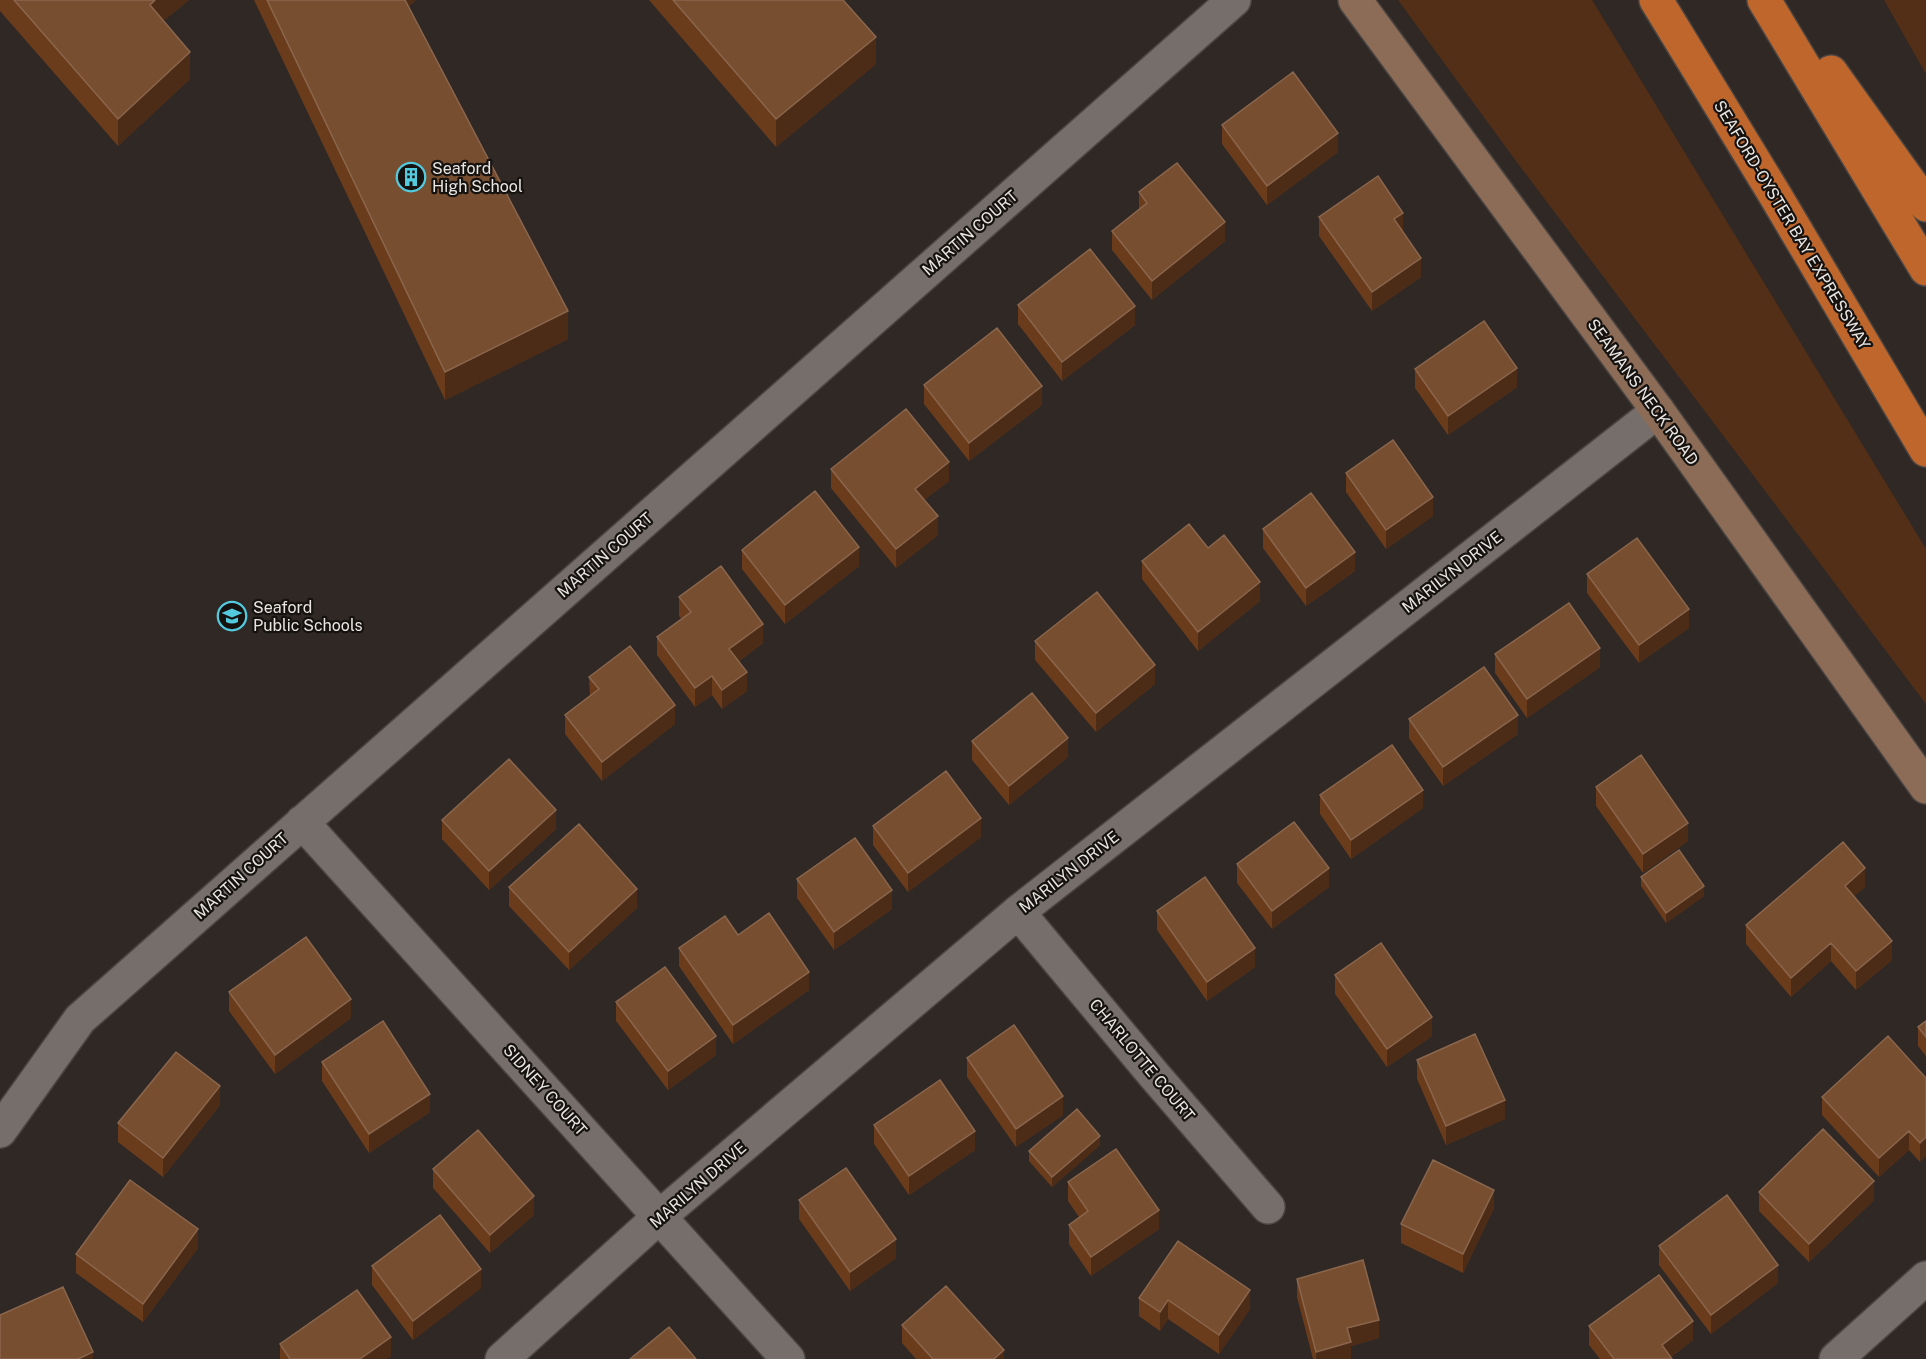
<svg xmlns="http://www.w3.org/2000/svg" width="1926" height="1359" viewBox="0 0 1926 1359" font-family="'Public Sans',sans-serif">
<style>
.green{fill:#542f18}
.lines{fill:none;stroke-linecap:round;stroke-linejoin:round}
.street-casing{stroke:#494441;stroke-width:36}
.secondary-casing{stroke:#494441;stroke-width:36}
.highway-casing{stroke:#494441;stroke-width:36}
.street{stroke:#766e6a;stroke-width:33}
.secondary{stroke:#8c6c57;stroke-width:33}
.highway{stroke:#be662c;stroke-width:33}
.wall{fill:#6b3c1c}
.shaded-wall{fill:#4d2c17}
.building{fill:#784e31;stroke:#8a664d;stroke-width:1.5}
.labels{text-anchor:middle;dominant-baseline:central;stroke-width:4.5;stroke-linejoin:round;paint-order:stroke}
.poi-label{font-size:16px;fill:#e9e5e2;stroke:#151210;text-anchor:start}
.street-label{font-size:16px;fill:#e9e5e2;stroke:#151210}
</style>
<rect width="100%" height="100%" fill="#2f2825"/>
<path class="green" d="M 1398,0 L 1592,0 L 1926,549 L 1926,704 L 1519,165 Z
M 1884,0 L 1926,0 L 1926,74 Z"/>
<g class="lines">
<g class="street-casing">
<path id="street" d="M 302,822 L 788,1359
M 1018,912 L 1154,1075 L 1268,1207
M 0,1131 L 80,1019 L 1234,0
M 502,1359 L 659,1217 L 1018,912 L 1658,411
M 1836,1359 L 1926,1278"/>
</g>
<g class="secondary-casing">
<path id="secondary" d="M 1355,0 L 1658,411 L 1926,787"/>
</g>
<g class="highway-casing">
<path id="highway" d="M 1656,0 L 1775,195 L 1926,450
M 1764,0 L 1926,269
M 1831,72 L 1926,205"/>
</g>
<use href="#street" class="street"/>
<use href="#secondary" class="secondary"/>
<use href="#highway" class="highway"/>
</g>
<path class="wall" d="M 0,0 L 189,0 L 163,21 L 190,79 L 118,146 L 0,11 Z
M 254,0 L 416,0 L 408,7 L 568,339 L 445,400 Z
M 649,0 L 843,0 L 876,64 L 776,147 Z
M 1222,125 L 1338,152 L 1267,205 L 1222,144 Z
M 1139,192 L 1225,241 L 1152,300 L 1112,250 L 1112,231 L 1139,210 Z
M 1319,217 L 1403,232 L 1421,277 L 1372,311 L 1319,236 Z
M 1018,305 L 1135,325 L 1062,381 L 1018,324 Z
M 1415,369 L 1517,387 L 1448,435 L 1415,388 Z
M 924,385 L 1042,405 L 969,461 L 924,404 Z
M 831,469 L 949,481 L 924,500 L 938,535 L 896,568 L 831,488 Z
M 1346,473 L 1433,516 L 1386,549 L 1346,492 Z
M 1263,529 L 1355,571 L 1306,606 L 1263,548 Z
M 742,550 L 859,566 L 785,624 L 742,569 Z
M 1142,561 L 1260,601 L 1198,651 L 1142,579 Z
M 1587,574 L 1689,628 L 1639,663 L 1587,593 Z
M 679,597 L 763,643 L 739,661 L 747,691 L 722,709 L 712,695 L 695,707 L 657,655 L 657,637 L 682,619 L 679,616 Z
M 1035,641 L 1155,684 L 1096,732 L 1035,660 Z
M 1495,654 L 1600,667 L 1527,718 L 1495,673 Z
M 589,677 L 675,724 L 602,781 L 565,734 L 565,715 L 590,696 Z
M 1409,719 L 1518,734 L 1443,786 L 1409,738 Z
M 972,741 L 1068,757 L 1009,805 L 972,760 Z
M 1596,787 L 1688,841 L 1643,873 L 1596,806 Z
M 1320,795 L 1423,808 L 1351,859 L 1320,814 Z
M 442,820 L 556,829 L 489,890 L 442,839 Z
M 873,826 L 981,837 L 908,892 L 873,845 Z
M 1237,864 L 1329,887 L 1272,929 L 1237,883 Z
M 1641,877 L 1704,896 L 1666,923 L 1641,886 Z
M 797,879 L 892,909 L 834,950 L 797,898 Z
M 509,887 L 637,908 L 569,970 L 509,906 Z
M 1865,887 L 1854,896 L 1892,960 L 1856,990 L 1831,961 L 1791,997 L 1746,944 L 1746,925 Z
M 1157,911 L 1255,967 L 1207,1001 L 1157,930 Z
M 738,935 L 809,990 L 733,1044 L 679,966 L 679,948 Z
M 1335,975 L 1432,1036 L 1387,1067 L 1335,994 Z
M 229,992 L 351,1018 L 275,1074 L 229,1011 Z
M 616,1002 L 716,1055 L 668,1090 L 616,1021 Z
M 1926,1021 L 1926,1056 L 1918,1046 L 1918,1027 Z
M 967,1058 L 1063,1115 L 1016,1147 L 967,1077 Z
M 1417,1060 L 1505,1119 L 1446,1145 L 1417,1079 Z
M 322,1062 L 430,1112 L 369,1153 L 322,1081 Z
M 1926,1078 L 1920,1162 L 1909,1150 L 1879,1177 L 1822,1115 L 1822,1097 Z
M 220,1105 L 163,1177 L 118,1142 L 118,1123 Z
M 874,1125 L 975,1150 L 909,1195 L 874,1144 Z
M 1100,1145 L 1052,1187 L 1029,1161 L 1029,1151 Z
M 433,1169 L 534,1215 L 490,1253 L 433,1188 Z
M 1068,1182 L 1159,1229 L 1091,1276 L 1069,1244 L 1069,1225 L 1079,1217 L 1068,1201 Z
M 1759,1192 L 1874,1200 L 1809,1262 L 1759,1211 Z
M 799,1200 L 896,1258 L 850,1291 L 799,1219 Z
M 1494,1208 L 1463,1273 L 1401,1243 L 1401,1224 Z
M 1659,1246 L 1778,1283 L 1711,1334 L 1659,1265 Z
M 198,1248 L 143,1322 L 76,1273 L 76,1254 Z
M 372,1266 L 481,1288 L 413,1340 L 372,1285 Z
M 1297,1279 L 1379,1338 L 1351,1346 L 1351,1359 L 1313,1359 L 1297,1297 Z
M 1139,1298 L 1250,1309 L 1219,1354 L 1168,1319 L 1160,1331 L 1139,1316 Z
M 902,1325 L 1004,1359 L 916,1359 L 902,1343 Z
M 1589,1326 L 1693,1340 L 1671,1357 L 1672,1359 L 1600,1359 L 1589,1345 Z
M 280,1344 L 391,1356 L 386,1359 L 280,1359 Z"/>
<path class="shaded-wall" d="M 155,0 L 189,0 L 150,32 L 150,5 Z
M 399,0 L 416,0 L 399,15 Z
M 876,37 L 876,64 L 776,147 L 776,119 Z
M 190,52 L 190,79 L 118,146 L 118,119 Z
M 1338,133 L 1338,152 L 1267,205 L 1267,186 Z
M 1403,213 L 1403,232 L 1394,238 L 1394,219 Z
M 1225,222 L 1225,241 L 1152,300 L 1152,281 Z
M 1421,258 L 1421,277 L 1372,311 L 1372,292 Z
M 1135,306 L 1135,325 L 1062,381 L 1062,362 Z
M 568,311 L 568,339 L 445,400 L 445,372 Z
M 1517,368 L 1517,387 L 1448,435 L 1448,416 Z
M 1042,386 L 1042,405 L 969,461 L 969,443 Z
M 949,462 L 949,481 L 915,507 L 915,489 Z
M 1433,497 L 1433,516 L 1386,549 L 1386,530 Z
M 938,516 L 938,535 L 896,568 L 896,549 Z
M 859,547 L 859,566 L 785,624 L 785,605 Z
M 1355,552 L 1355,571 L 1306,606 L 1306,588 Z
M 1260,582 L 1260,601 L 1198,651 L 1198,632 Z
M 1689,609 L 1689,628 L 1639,663 L 1639,645 Z
M 763,624 L 763,643 L 729,668 L 729,649 Z
M 1600,648 L 1600,667 L 1527,718 L 1527,699 Z
M 1155,665 L 1155,684 L 1096,732 L 1096,713 Z
M 747,672 L 747,691 L 722,709 L 722,690 Z
M 712,676 L 712,695 L 695,707 L 695,688 Z
M 675,705 L 675,724 L 602,781 L 602,762 Z
M 1518,715 L 1518,734 L 1443,786 L 1443,767 Z
M 1068,738 L 1068,757 L 1009,805 L 1009,786 Z
M 1423,790 L 1423,808 L 1351,859 L 1351,840 Z
M 556,810 L 556,829 L 489,890 L 489,871 Z
M 981,818 L 981,837 L 908,892 L 908,873 Z
M 1688,823 L 1688,841 L 1643,873 L 1643,854 Z
M 1329,868 L 1329,887 L 1272,929 L 1272,911 Z
M 1865,868 L 1865,887 L 1845,904 L 1845,886 Z
M 1704,886 L 1704,896 L 1666,923 L 1666,913 Z
M 637,889 L 637,908 L 569,970 L 569,952 Z
M 892,890 L 892,909 L 834,950 L 834,932 Z
M 1892,941 L 1892,960 L 1856,990 L 1856,971 Z
M 1831,943 L 1831,961 L 1791,997 L 1791,978 Z
M 1255,948 L 1255,967 L 1207,1001 L 1207,982 Z
M 809,972 L 809,990 L 733,1044 L 733,1025 Z
M 351,999 L 351,1018 L 275,1074 L 275,1055 Z
M 1432,1017 L 1432,1036 L 1387,1067 L 1387,1049 Z
M 716,1036 L 716,1055 L 668,1090 L 668,1071 Z
M 220,1086 L 220,1105 L 163,1177 L 163,1158 Z
M 430,1094 L 430,1112 L 369,1153 L 369,1134 Z
M 1063,1096 L 1063,1115 L 1016,1147 L 1016,1129 Z
M 1505,1100 L 1505,1119 L 1446,1145 L 1446,1126 Z
M 975,1131 L 975,1150 L 909,1195 L 909,1176 Z
M 1909,1131 L 1909,1150 L 1879,1177 L 1879,1158 Z
M 1100,1136 L 1100,1145 L 1052,1187 L 1052,1177 Z
M 1926,1137 L 1926,1156 L 1920,1162 L 1920,1143 Z
M 1874,1181 L 1874,1200 L 1809,1262 L 1809,1244 Z
M 1494,1190 L 1494,1208 L 1463,1273 L 1463,1254 Z
M 534,1196 L 534,1215 L 490,1253 L 490,1235 Z
M 1159,1210 L 1159,1229 L 1091,1276 L 1091,1257 Z
M 198,1229 L 198,1248 L 143,1322 L 143,1304 Z
M 896,1239 L 896,1258 L 850,1291 L 850,1272 Z
M 1778,1265 L 1778,1283 L 1711,1334 L 1711,1315 Z
M 481,1269 L 481,1288 L 413,1340 L 413,1321 Z
M 1250,1290 L 1250,1309 L 1219,1354 L 1219,1335 Z
M 1168,1300 L 1168,1319 L 1160,1331 L 1160,1312 Z
M 1379,1320 L 1379,1338 L 1351,1346 L 1351,1359 L 1316,1359 L 1316,1352 L 1347,1328 Z
M 1693,1321 L 1693,1340 L 1668,1359 L 1662,1345 Z
M 391,1337 L 391,1356 L 386,1359 L 360,1359 Z
M 1004,1350 L 1004,1359 L 994,1359 Z
M 93,1352 L 93,1359 L 78,1359 Z"/>
<path class="building" d="M 14,0 L 155,0 L 150,5 L 190,52 L 118,119 Z
M 267,0 L 405,0 L 568,311 L 445,372 Z
M 673,0 L 843,0 L 876,37 L 776,119 Z
M 1293,72 L 1338,133 L 1267,186 L 1222,125 Z
M 1177,163 L 1225,222 L 1152,281 L 1112,231 L 1147,203 L 1139,192 Z
M 1378,176 L 1403,213 L 1394,219 L 1421,258 L 1372,292 L 1319,217 Z
M 1090,249 L 1135,306 L 1062,362 L 1018,305 Z
M 1484,321 L 1517,368 L 1448,416 L 1415,369 Z
M 997,328 L 1042,386 L 969,443 L 924,385 Z
M 906,409 L 949,462 L 915,489 L 938,516 L 896,549 L 831,469 Z
M 1393,440 L 1433,497 L 1386,530 L 1346,473 Z
M 815,491 L 859,547 L 785,605 L 742,550 Z
M 1311,493 L 1355,552 L 1306,588 L 1263,529 Z
M 1189,524 L 1208,548 L 1224,535 L 1260,582 L 1198,632 L 1142,561 Z
M 1637,538 L 1689,609 L 1639,645 L 1587,574 Z
M 721,566 L 763,624 L 729,649 L 747,672 L 722,690 L 712,676 L 695,688 L 657,637 L 691,612 L 679,597 Z
M 1097,592 L 1155,665 L 1096,713 L 1035,641 Z
M 1569,603 L 1600,648 L 1527,699 L 1495,654 Z
M 630,646 L 675,705 L 602,762 L 565,715 L 599,689 L 589,677 Z
M 1484,667 L 1518,715 L 1443,767 L 1409,719 Z
M 1032,693 L 1068,738 L 1009,786 L 972,741 Z
M 1392,745 L 1423,790 L 1351,840 L 1320,795 Z
M 1641,755 L 1688,823 L 1643,854 L 1596,787 Z
M 509,759 L 556,810 L 489,871 L 442,820 Z
M 946,771 L 981,818 L 908,873 L 873,826 Z
M 1294,822 L 1329,868 L 1272,911 L 1237,864 Z
M 579,824 L 637,889 L 569,952 L 509,887 Z
M 855,838 L 892,890 L 834,932 L 797,879 Z
M 1843,842 L 1865,868 L 1845,886 L 1892,941 L 1856,971 L 1831,943 L 1791,978 L 1746,925 Z
M 1679,850 L 1704,886 L 1666,913 L 1641,877 Z
M 1205,877 L 1255,948 L 1207,982 L 1157,911 Z
M 769,913 L 809,972 L 733,1025 L 679,948 L 725,916 L 738,935 Z
M 306,937 L 351,999 L 275,1055 L 229,992 Z
M 1381,943 L 1432,1017 L 1387,1049 L 1335,975 Z
M 665,967 L 716,1036 L 668,1071 L 616,1002 Z
M 383,1021 L 430,1094 L 369,1134 L 322,1062 Z
M 1926,1021 L 1926,1037 L 1918,1027 Z
M 1014,1025 L 1063,1096 L 1016,1129 L 967,1058 Z
M 1475,1034 L 1505,1100 L 1446,1126 L 1417,1060 Z
M 1888,1036 L 1926,1078 L 1926,1137 L 1920,1143 L 1909,1131 L 1879,1158 L 1822,1097 Z
M 176,1052 L 220,1086 L 163,1158 L 118,1123 Z
M 940,1080 L 975,1131 L 909,1176 L 874,1125 Z
M 1077,1109 L 1100,1136 L 1052,1177 L 1029,1151 Z
M 1823,1129 L 1874,1181 L 1809,1244 L 1759,1192 Z
M 478,1130 L 534,1196 L 490,1235 L 433,1169 Z
M 1116,1149 L 1159,1210 L 1091,1257 L 1069,1225 L 1088,1211 L 1068,1182 Z
M 1433,1160 L 1494,1190 L 1463,1254 L 1401,1224 Z
M 846,1168 L 896,1239 L 850,1272 L 799,1200 Z
M 130,1180 L 198,1229 L 143,1304 L 76,1254 Z
M 1727,1195 L 1778,1265 L 1711,1315 L 1659,1246 Z
M 440,1215 L 481,1269 L 413,1321 L 372,1266 Z
M 1178,1241 L 1250,1290 L 1219,1335 L 1168,1300 L 1160,1312 L 1139,1298 Z
M 1363,1260 L 1379,1320 L 1347,1328 L 1351,1342 L 1316,1352 L 1297,1279 Z
M 1659,1275 L 1693,1321 L 1662,1345 L 1672,1359 L 1614,1359 L 1589,1326 Z
M 946,1286 L 1004,1350 L 994,1359 L 933,1359 L 902,1325 Z
M 63,1287 L 93,1352 L 78,1359 L 0,1359 L 0,1315 Z
M 357,1290 L 391,1337 L 360,1359 L 290,1359 L 280,1344 Z
M 669,1327 L 696,1359 L 630,1359 Z"/>
<defs>
<g id="building-ring" transform="scale(1.5)"><circle r="9.5" fill="#151210" stroke="#54cade" stroke-width="1.5"/><path d="M-4-6H4V6H1V3H-1V6H-4ZM-2.5-4.3h1.7v1.8h-1.7ZM.8-4.3h1.7v1.8H.8ZM-2.5-1h1.7V.8h-1.7ZM.8-1h1.7V.8H.8Z" fill="#54cade"/></g>
<g id="school-ring" transform="scale(1.5)"><circle r="9.5" fill="#151210" stroke="#54cade" stroke-width="1.5"/><path d="M0-5L7-2L0 1L-7-2ZM-4 1L0 2.5L4 1V4Q0 6-4 4Z" fill="#54cade"/></g>
</defs>
<g fill-rule="evenodd">
<use href="#building-ring" x="411" y="177"/>
<use href="#school-ring" x="232" y="616"/>
</g>
<g class="labels">
<g class="poi-label">
<text x="432" y="168">Seaford<tspan x="432" dy="18">High School</tspan></text>
<text x="253" y="607">Seaford<tspan x="253" dy="18">Public Schools</tspan></text>
</g>
<g class="street-label">
<text transform="translate(1792 225) rotate(59)">SEAFORD-OYSTER BAY EXPRESSWAY</text>
<text transform="translate(970 233) rotate(-41)">MARTIN COURT</text>
<text transform="translate(1643 392) rotate(54)">SEAMANS NECK ROAD</text>
<text transform="translate(605 555) rotate(-41)">MARTIN COURT</text>
<text transform="translate(1452 572) rotate(-38)">MARILYN DRIVE</text>
<text transform="translate(1069 872) rotate(-38)">MARILYN DRIVE</text>
<text transform="translate(241 876) rotate(-42)">MARTIN COURT</text>
<text transform="translate(1142 1060) rotate(50)">CHARLOTTE COURT</text>
<text transform="translate(545 1090) rotate(48)">SIDNEY COURT</text>
<text transform="translate(698 1185) rotate(-41)">MARILYN DRIVE</text>
</g>
</g>
</svg>
